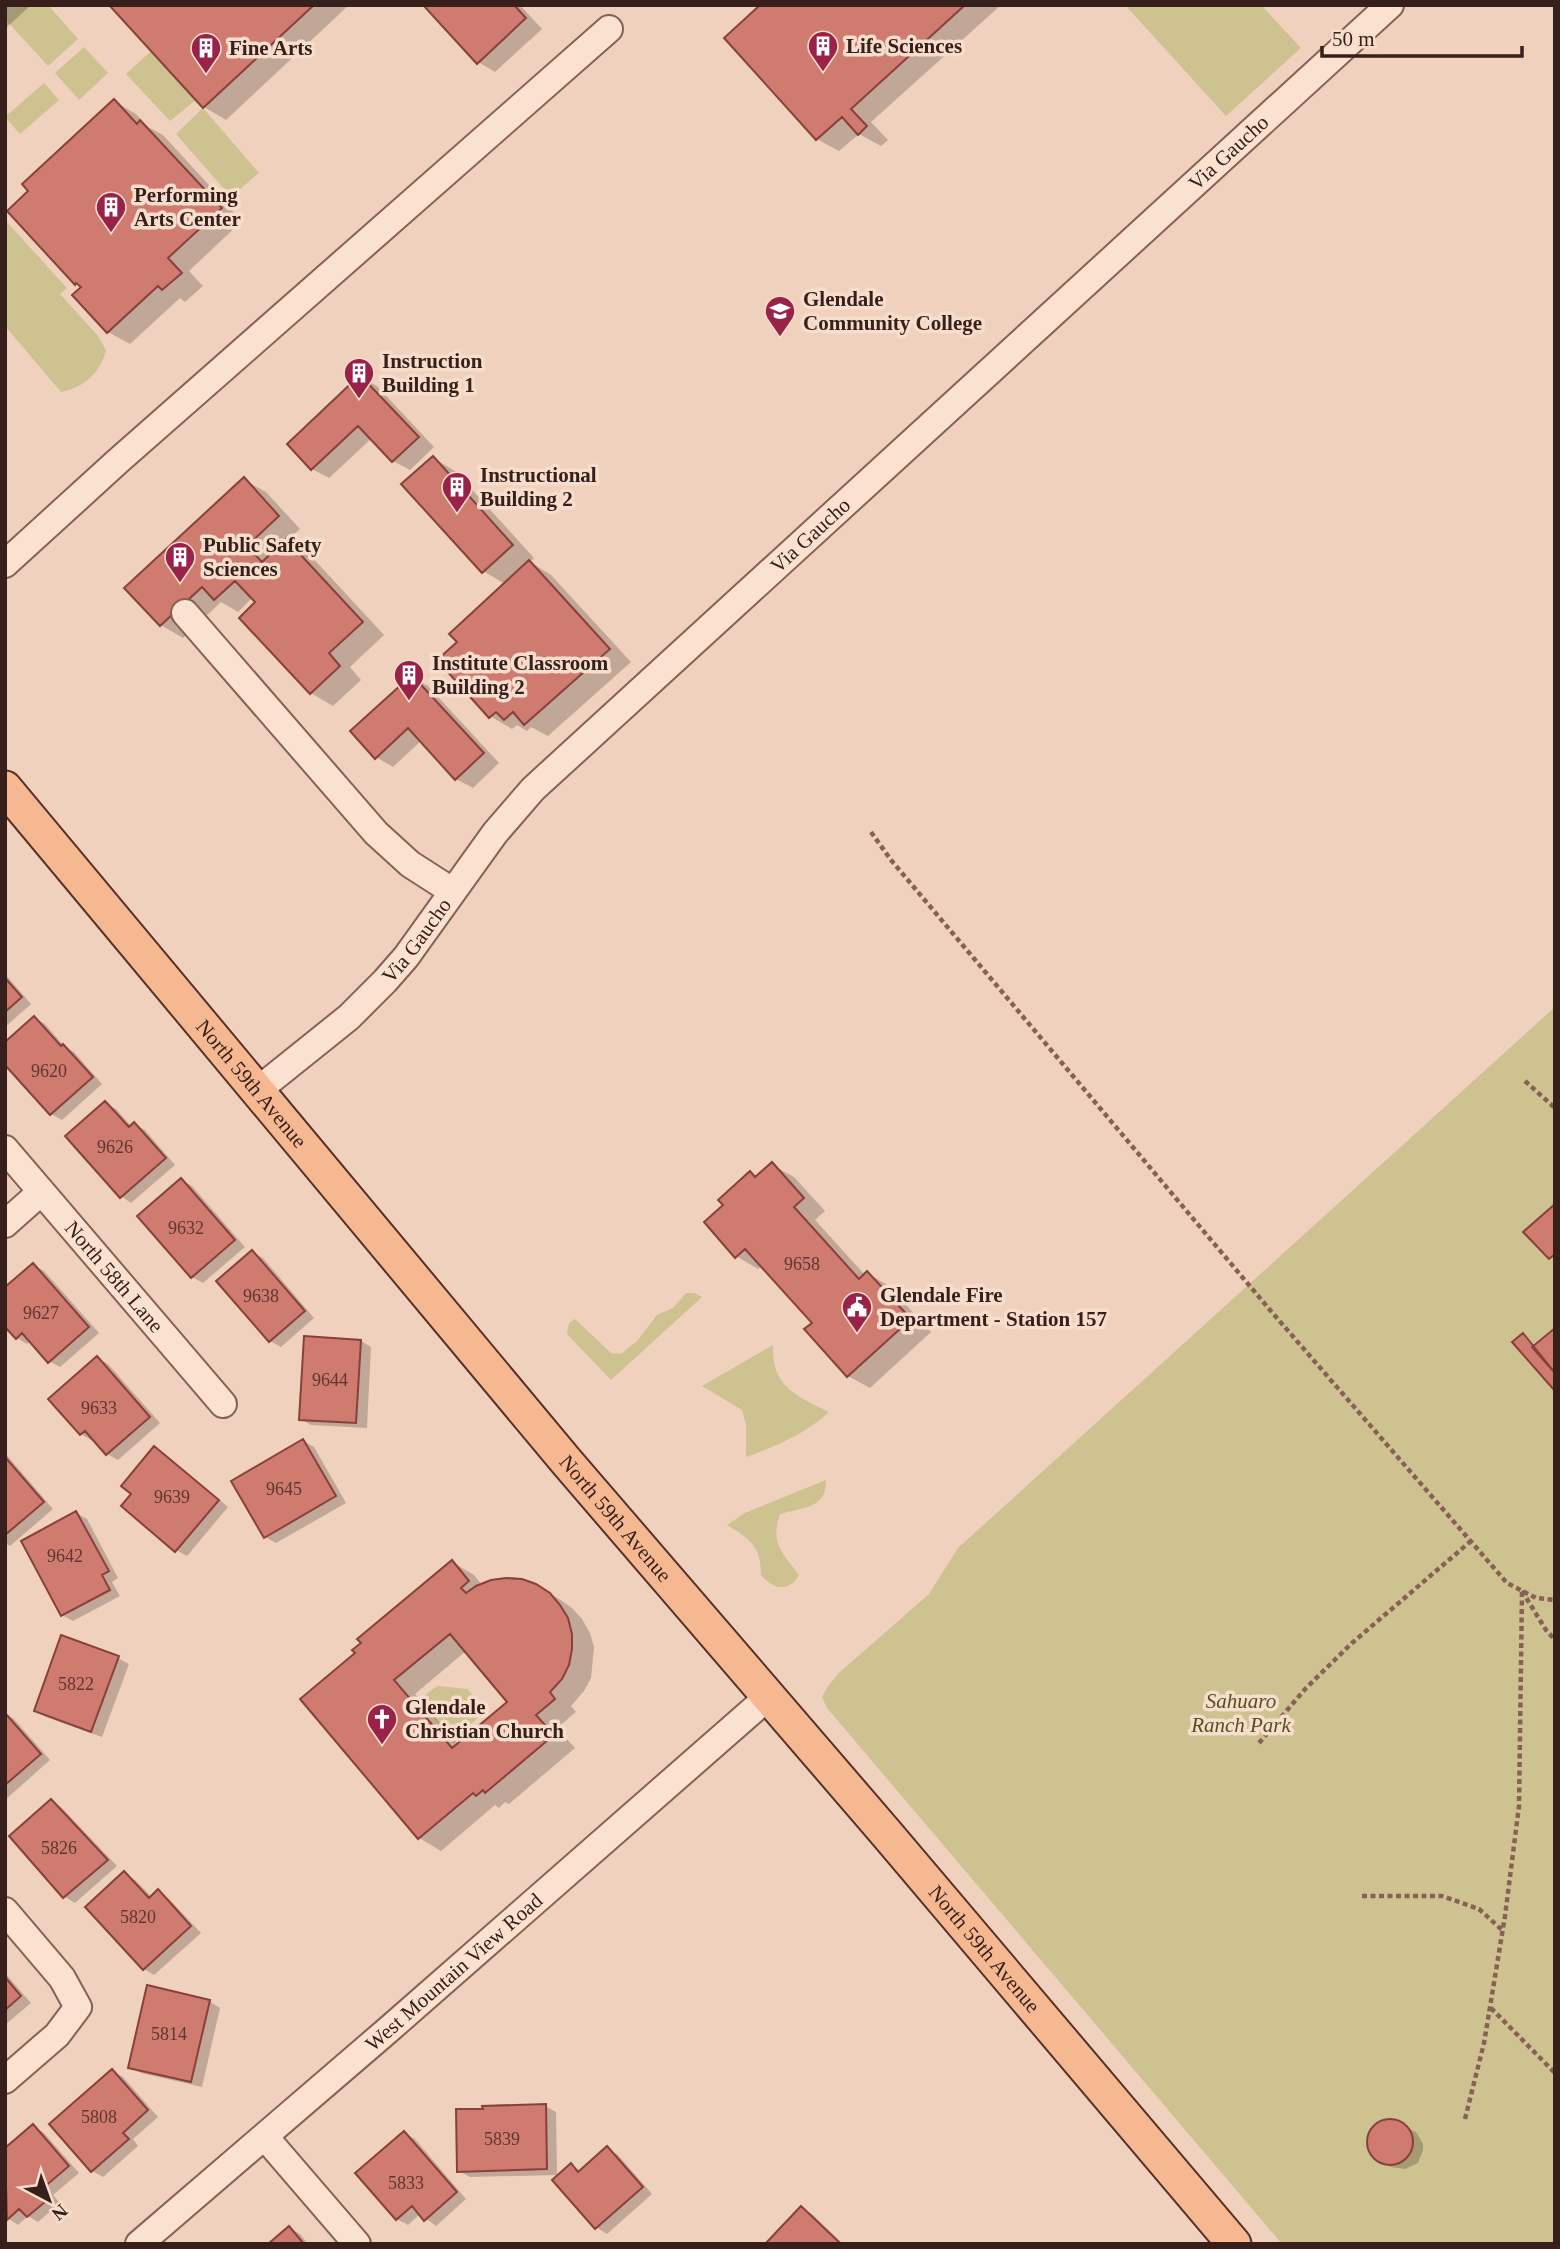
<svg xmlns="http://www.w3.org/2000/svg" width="1560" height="2249" viewBox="0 0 1560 2249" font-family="'Times New Roman',serif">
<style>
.green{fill:#cec290}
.shadow{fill:#0003;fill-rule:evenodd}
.building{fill:#d07b70;stroke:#88413a;stroke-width:2;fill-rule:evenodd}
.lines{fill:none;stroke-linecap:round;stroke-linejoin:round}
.minor-casing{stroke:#886155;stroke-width:30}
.major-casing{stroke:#55312a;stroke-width:37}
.path{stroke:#886155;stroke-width:4.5;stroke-dasharray:5 3.5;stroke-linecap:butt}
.minor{stroke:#fae1d0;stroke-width:26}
.major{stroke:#f6b891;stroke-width:33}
.labels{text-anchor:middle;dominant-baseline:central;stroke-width:7;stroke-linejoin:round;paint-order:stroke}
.number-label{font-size:18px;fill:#5d3730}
.poi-label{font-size:21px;font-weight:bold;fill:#37201b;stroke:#f7decc;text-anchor:start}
.street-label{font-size:21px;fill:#37201b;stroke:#f7decc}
.park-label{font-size:21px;font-style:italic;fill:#545120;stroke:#f7decc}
</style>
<rect width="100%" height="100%" fill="#f0d1bd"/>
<path class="green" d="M 5,5 L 48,5 L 78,39 L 48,66 L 5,19 Z
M 1125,5 L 1261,5 L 1301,48 L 1226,116 Z
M 84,47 L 108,73 L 79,100 L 55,73 Z
M 151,51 L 196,100 L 170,121 L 126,74 Z
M 44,83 L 59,100 L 20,134 L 5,117 Z
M 203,108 L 259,173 L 231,197 L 176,134 Z
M 5,220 L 67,288 L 60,294 L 98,336 L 106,350 C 100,373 85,387 61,392 L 5,326 Z
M 1555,1007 L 1555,2244 L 1282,2244 L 827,1708 L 822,1697 L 828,1686 L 840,1672 L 929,1594 L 958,1548 Z
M 686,1293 L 694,1293 L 702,1297 L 611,1380 L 567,1334 L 569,1323 L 575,1319 L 611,1353 L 621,1354 L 637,1341 L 657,1315 L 673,1308 Z
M 773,1345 C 771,1386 796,1396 829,1412 C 804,1435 778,1445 746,1457 L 746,1424 L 742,1410 L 702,1386 Z
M 826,1480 C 827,1509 802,1507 780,1514 C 770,1544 782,1552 799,1575 C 789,1593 773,1589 761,1575 C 761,1546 750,1539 727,1525 L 745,1513 Z
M 437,1686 L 468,1689 L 473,1696 L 477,1719 L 452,1740 L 419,1700 Z"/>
<path class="shadow" d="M 5,5 L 31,5 L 7,27 L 5,25 Z
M 111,5 L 349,5 L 226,120 L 204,107 Z
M 425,5 L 520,5 L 542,29 L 495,72 L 478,62 Z
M 762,5 L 1001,5 L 871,122 L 888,140 L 881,146 L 859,134 L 839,151 L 817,139 Z
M 114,101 L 136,114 L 148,127 L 163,135 L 242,221 L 189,271 L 203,286 L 185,302 L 180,298 L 130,344 L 108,332 L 84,287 L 76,283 L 9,211 Z
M 360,377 L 377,386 L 434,447 L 410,470 L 393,461 L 372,438 L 329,478 L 312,469 Z
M 433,458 L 455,471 L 534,558 L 530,562 L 551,575 L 631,662 L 548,736 L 531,727 L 527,731 L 517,725 L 512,729 L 490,716 L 459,643 L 505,584 L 483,571 Z
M 244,480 L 266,492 L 300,529 L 287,541 L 309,554 L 384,635 L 350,667 L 361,680 L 333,706 L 311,693 L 253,597 L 238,612 L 221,602 L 183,638 L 161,625 Z
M 412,677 L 428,686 L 499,763 L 473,788 L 456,779 L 422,740 L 393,767 L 376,757 Z
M 5,974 L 31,1004 L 5,1027 Z
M 34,1018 L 45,1024 L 65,1047 L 74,1052 L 102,1084 L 62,1120 L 51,1114 Z
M 105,1103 L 116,1109 L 132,1127 L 134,1124 L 145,1130 L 175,1165 L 131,1203 L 121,1196 Z
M 772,1165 L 794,1177 L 825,1211 L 815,1220 L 865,1275 L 867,1273 L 889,1286 L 931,1332 L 870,1388 L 848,1376 L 814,1323 L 762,1266 L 758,1269 L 736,1256 L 725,1205 L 750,1173 L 758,1178 Z
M 182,1180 L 192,1186 L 245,1247 L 203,1283 L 192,1277 L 140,1217 Z
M 252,1252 L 263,1258 L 314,1318 L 281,1347 L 270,1341 L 219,1281 Z
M 33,1265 L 44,1271 L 99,1333 L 60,1367 L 49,1361 L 31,1341 L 27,1344 L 17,1338 Z
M 361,1341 L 371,1347 L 367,1428 L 311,1425 L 301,1419 Z
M 97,1358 L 108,1364 L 160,1423 L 118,1460 L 107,1454 L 94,1438 L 91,1440 L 81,1434 Z
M 303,1441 L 314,1447 L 346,1503 L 276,1543 L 265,1537 Z
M 155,1448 L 165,1454 L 228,1507 L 187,1556 L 176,1550 L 133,1494 Z
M 5,1453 L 53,1509 L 10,1546 L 5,1543 Z
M 76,1513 L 87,1519 L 118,1578 L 112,1582 L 120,1596 L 73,1621 L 62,1615 Z
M 452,1562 L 474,1575 L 482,1585 L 536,1586 L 559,1599 L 572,1608 L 582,1619 L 590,1633 L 594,1647 L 591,1678 L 584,1691 L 571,1706 L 576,1712 L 557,1728 L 575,1748 L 509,1804 L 505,1802 L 499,1808 L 495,1805 L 441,1851 L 419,1838 L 357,1653 ZM 466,1651 L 510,1702 L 459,1745 L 415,1694 Z
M 62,1638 L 118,1658 L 129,1664 L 102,1737 L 46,1717 L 36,1711 Z
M 5,1714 L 14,1719 L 50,1760 L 5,1800 Z
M 52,1801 L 62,1808 L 117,1866 L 75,1903 L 65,1897 L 12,1836 Z
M 125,1874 L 135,1880 L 152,1897 L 158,1891 L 168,1898 L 201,1933 L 154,1975 L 144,1969 Z
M 5,1973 L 31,2003 L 5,2025 Z
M 209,2001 L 220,2008 L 202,2087 L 141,2073 L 130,2067 Z
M 112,2071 L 123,2077 L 158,2117 L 133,2139 L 138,2146 L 103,2177 L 92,2171 L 51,2125 Z
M 545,2106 L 556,2112 L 557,2175 L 470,2177 L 459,2171 Z
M 1385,2121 L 1392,2121 L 1416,2132 L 1423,2144 L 1423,2150 L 1418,2163 L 1405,2169 L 1391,2167 L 1375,2155 L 1370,2142 L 1374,2129 Z
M 33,2126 L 44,2133 L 79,2173 L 53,2195 L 60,2203 L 38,2222 L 28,2216 L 18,2225 L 5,2216 L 5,2151 Z
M 404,2133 L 415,2139 L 466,2199 L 436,2226 L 420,2214 L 408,2225 L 397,2219 Z
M 607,2148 L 618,2155 L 652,2194 L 607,2234 L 596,2227 L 571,2165 L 581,2171 Z
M 802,2208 L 812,2214 L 843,2244 L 768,2244 Z
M 289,2228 L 300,2234 L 308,2244 L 271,2244 Z"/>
<path class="building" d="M 109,5 L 314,5 L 203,108 Z
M 423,5 L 514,5 L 526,18 L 477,64 Z
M 760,5 L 965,5 L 851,109 L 867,126 L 858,135 L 842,117 L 816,140 L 724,38 Z
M 114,99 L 137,124 L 140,120 L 222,208 L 168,258 L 182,273 L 162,290 L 158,286 L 107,333 L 72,295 L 81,287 L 76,283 L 75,285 L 7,211 L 28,191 L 22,184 Z
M 360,375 L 419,437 L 392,462 L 358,426 L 311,470 L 287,444 Z
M 433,456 L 513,545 L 482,573 L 401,484 Z
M 244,477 L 279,516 L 247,546 L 262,562 L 286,539 L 363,622 L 329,653 L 340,666 L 310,694 L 239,618 L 255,602 L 235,581 L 214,600 L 202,587 L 160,626 L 124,588 Z
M 529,560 L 610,649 L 524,725 L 513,712 L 504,720 L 496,712 L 489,718 L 437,660 L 457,642 L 449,634 Z
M 412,675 L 484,753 L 455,780 L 408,728 L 375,759 L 350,731 Z
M 5,978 L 22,997 L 5,1012 Z
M 34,1016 L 61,1046 L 63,1044 L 93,1077 L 50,1115 L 5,1065 L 5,1042 Z
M 105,1101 L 129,1127 L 134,1122 L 166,1158 L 120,1198 L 65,1136 Z
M 772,1162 L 804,1198 L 794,1207 L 859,1279 L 867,1271 L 911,1319 L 847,1377 L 804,1329 L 812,1323 L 745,1249 L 735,1258 L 704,1222 L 723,1205 L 718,1200 L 750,1171 L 755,1177 Z
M 181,1178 L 235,1240 L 191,1278 L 137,1216 Z
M 1555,1204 L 1555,1254 L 1549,1259 L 1523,1232 Z
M 252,1250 L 305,1311 L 269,1342 L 216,1281 Z
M 33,1263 L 89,1327 L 48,1363 L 22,1333 L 16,1339 L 5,1327 L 5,1287 Z
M 1555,1328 L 1555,1373 L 1532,1347 Z
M 1523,1333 L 1555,1373 L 1555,1391 L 1512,1342 Z
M 304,1336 L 361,1340 L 356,1423 L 299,1420 Z
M 97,1356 L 150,1417 L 106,1455 L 85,1431 L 80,1435 L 48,1399 Z
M 303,1439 L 336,1496 L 264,1538 L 231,1481 Z
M 154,1446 L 219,1500 L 175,1552 L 121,1506 L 131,1494 L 121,1486 Z
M 5,1457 L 44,1502 L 5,1535 Z
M 76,1511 L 109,1571 L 102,1575 L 110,1590 L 61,1616 L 21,1541 Z
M 452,1560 L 469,1581 L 461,1588 L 466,1593 L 476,1586 L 491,1580 L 506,1578 L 522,1579 L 536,1584 L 550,1593 L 560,1605 L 568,1618 L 572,1634 L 572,1649 L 569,1665 L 562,1679 L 550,1692 L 555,1699 L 536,1715 L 554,1735 L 485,1793 L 483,1790 L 476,1796 L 473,1793 L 418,1839 L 300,1699 L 355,1653 L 352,1650 L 361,1643 L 357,1639 ZM 450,1634 L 507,1702 L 452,1748 L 394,1680 Z
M 61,1635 L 119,1656 L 91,1732 L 34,1711 Z
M 5,1713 L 41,1754 L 5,1785 Z
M 51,1799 L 108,1860 L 63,1898 L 9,1836 Z
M 124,1871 L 149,1898 L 158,1889 L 191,1926 L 143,1970 L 85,1907 Z
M 5,1977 L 21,1996 L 5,2010 Z
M 147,1985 L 210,2000 L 191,2082 L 128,2068 Z
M 112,2069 L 148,2110 L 123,2133 L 129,2139 L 91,2172 L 49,2124 Z
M 546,2104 L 547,2169 L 457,2172 L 456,2109 L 483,2109 L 482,2106 Z
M1367 2142a23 23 0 1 1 46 0a23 23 0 1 1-46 0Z
M 33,2124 L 69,2166 L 43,2188 L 51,2197 L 27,2217 L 19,2209 L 7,2220 L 5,2148 Z
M 404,2131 L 457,2192 L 424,2221 L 412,2206 L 396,2220 L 355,2173 Z
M 607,2146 L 643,2187 L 595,2229 L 552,2180 L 571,2163 L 578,2172 Z
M 801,2206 L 841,2244 L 765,2244 Z
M 289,2226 L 304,2244 L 268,2244 Z"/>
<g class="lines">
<g class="minor-casing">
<g id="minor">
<path d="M 5,564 L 118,461 L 609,29"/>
<path d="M 185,613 L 376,833 L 410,864 L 452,891"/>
<path id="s1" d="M 258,1090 L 349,1017 L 385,981 L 406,957 L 495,833 L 533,789 L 1390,5"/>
<path id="s2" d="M 5,1149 L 223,1404"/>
<path d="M 5,1224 L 41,1192"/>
<path d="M 5,1911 L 62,1978 L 78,2007 L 57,2035 L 5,2080"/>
<path d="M 265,2137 L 357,2244"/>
<path id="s3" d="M 139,2244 L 388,2030 L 768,1697"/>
</g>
</g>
<g class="major-casing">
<g id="major">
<path id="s4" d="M 5,788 L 566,1461 L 886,1833 L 1234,2244"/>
</g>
</g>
<path class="path" d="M 871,832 L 891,860 L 1270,1310 L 1507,1583 L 1536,1598 L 1555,1600
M 1525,1081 L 1555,1108
M 1522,1591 L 1546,1630 L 1555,1640
M 1259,1743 L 1306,1688 L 1352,1643 L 1471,1541
M 1362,1896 L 1442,1896 L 1479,1909 L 1502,1930
M 1491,2008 L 1555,2073
M 1465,2119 L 1484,2043 L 1490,2007 L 1505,1916 L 1519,1806 L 1522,1591"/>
<use href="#minor" class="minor"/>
<use href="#major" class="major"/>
</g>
<defs>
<g id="building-pin" transform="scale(1.575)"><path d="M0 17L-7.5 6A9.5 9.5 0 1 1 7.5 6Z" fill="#9a2248" stroke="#f7decc"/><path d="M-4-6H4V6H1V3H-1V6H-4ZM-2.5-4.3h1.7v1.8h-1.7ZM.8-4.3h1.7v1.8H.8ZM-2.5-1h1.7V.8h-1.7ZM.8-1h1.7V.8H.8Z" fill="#fff"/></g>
<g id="university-pin" transform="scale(1.575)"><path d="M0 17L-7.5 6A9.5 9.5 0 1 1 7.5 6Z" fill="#9a2248" stroke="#f7decc"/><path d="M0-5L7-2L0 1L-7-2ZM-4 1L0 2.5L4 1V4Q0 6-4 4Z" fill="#fff"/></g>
<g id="civic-pin" transform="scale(1.575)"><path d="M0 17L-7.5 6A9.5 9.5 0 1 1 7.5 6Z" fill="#9a2248" stroke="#f7decc"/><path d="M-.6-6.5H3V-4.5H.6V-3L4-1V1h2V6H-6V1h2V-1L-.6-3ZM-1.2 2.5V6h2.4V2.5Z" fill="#fff"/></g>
<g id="church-pin" transform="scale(1.575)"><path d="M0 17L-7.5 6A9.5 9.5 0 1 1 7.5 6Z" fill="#9a2248" stroke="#f7decc"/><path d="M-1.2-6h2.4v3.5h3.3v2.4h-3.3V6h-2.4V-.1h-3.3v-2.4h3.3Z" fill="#fff"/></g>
</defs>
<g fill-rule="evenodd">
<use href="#building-pin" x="823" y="46"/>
<use href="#building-pin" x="206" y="48"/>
<use href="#building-pin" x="111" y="207"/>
<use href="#university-pin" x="780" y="311"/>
<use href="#building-pin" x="359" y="373"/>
<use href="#building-pin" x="457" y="487"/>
<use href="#building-pin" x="180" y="557"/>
<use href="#building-pin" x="409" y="675"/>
<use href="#civic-pin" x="857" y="1307"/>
<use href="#church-pin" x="382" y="1719"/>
</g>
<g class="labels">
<g class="number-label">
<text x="49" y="1071">9620</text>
<text x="115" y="1147">9626</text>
<text x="186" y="1228">9632</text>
<text x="802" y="1264">9658</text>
<text x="261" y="1296">9638</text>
<text x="41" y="1313">9627</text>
<text x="330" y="1380">9644</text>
<text x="99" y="1408">9633</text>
<text x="284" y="1489">9645</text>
<text x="172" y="1497">9639</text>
<text x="65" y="1556">9642</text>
<text x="76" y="1684">5822</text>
<text x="59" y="1848">5826</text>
<text x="138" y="1917">5820</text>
<text x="169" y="2034">5814</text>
<text x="99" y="2117">5808</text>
<text x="502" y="2139">5839</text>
<text x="406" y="2183">5833</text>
</g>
<g class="poi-label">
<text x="846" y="46">Life Sciences</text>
<text x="229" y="48">Fine Arts</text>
<text x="134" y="195">Performing<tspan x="134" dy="24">Arts Center</tspan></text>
<text x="803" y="299">Glendale<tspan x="803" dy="24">Community College</tspan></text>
<text x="382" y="361">Instruction<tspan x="382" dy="24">Building 1</tspan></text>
<text x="480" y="475">Instructional<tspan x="480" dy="24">Building 2</tspan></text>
<text x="203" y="545">Public Safety<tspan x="203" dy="24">Sciences</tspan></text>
<text x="432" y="663">Institute Classroom<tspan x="432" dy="24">Building 2</tspan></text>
<text x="880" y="1295">Glendale Fire<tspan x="880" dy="24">Department - Station 157</tspan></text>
<text x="405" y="1707">Glendale<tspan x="405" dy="24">Christian Church</tspan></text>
</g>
<g class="street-label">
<text stroke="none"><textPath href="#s1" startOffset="1353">Via Gaucho</textPath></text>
<text stroke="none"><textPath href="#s1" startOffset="786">Via Gaucho</textPath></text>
<text stroke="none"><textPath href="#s1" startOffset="219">Via Gaucho</textPath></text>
<text stroke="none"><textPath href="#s4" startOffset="385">North 59th Avenue</textPath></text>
<text stroke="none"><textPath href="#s2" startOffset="168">North 58th Lane</textPath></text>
<text stroke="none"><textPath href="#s4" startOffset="952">North 59th Avenue</textPath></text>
<text stroke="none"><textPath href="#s4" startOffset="1519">North 59th Avenue</textPath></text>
<text stroke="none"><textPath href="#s3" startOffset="416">West Mountain View Road</textPath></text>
</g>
<g class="park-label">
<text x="1241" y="1701">Sahuaro<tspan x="1241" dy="24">Ranch Park</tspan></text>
</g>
</g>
<rect width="1560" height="2249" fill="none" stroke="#37201b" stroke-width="14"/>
<g transform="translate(49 2200) rotate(139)" stroke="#f7decc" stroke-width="5" paint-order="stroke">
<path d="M0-5L12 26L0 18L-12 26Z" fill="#37201b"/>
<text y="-10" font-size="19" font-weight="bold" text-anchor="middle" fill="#37201b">N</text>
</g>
<path d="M1322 46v10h200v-10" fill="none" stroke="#37201b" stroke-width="3.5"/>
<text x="1332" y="46" font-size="21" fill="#37201b" stroke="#f7decc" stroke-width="5" paint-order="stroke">50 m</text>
</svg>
